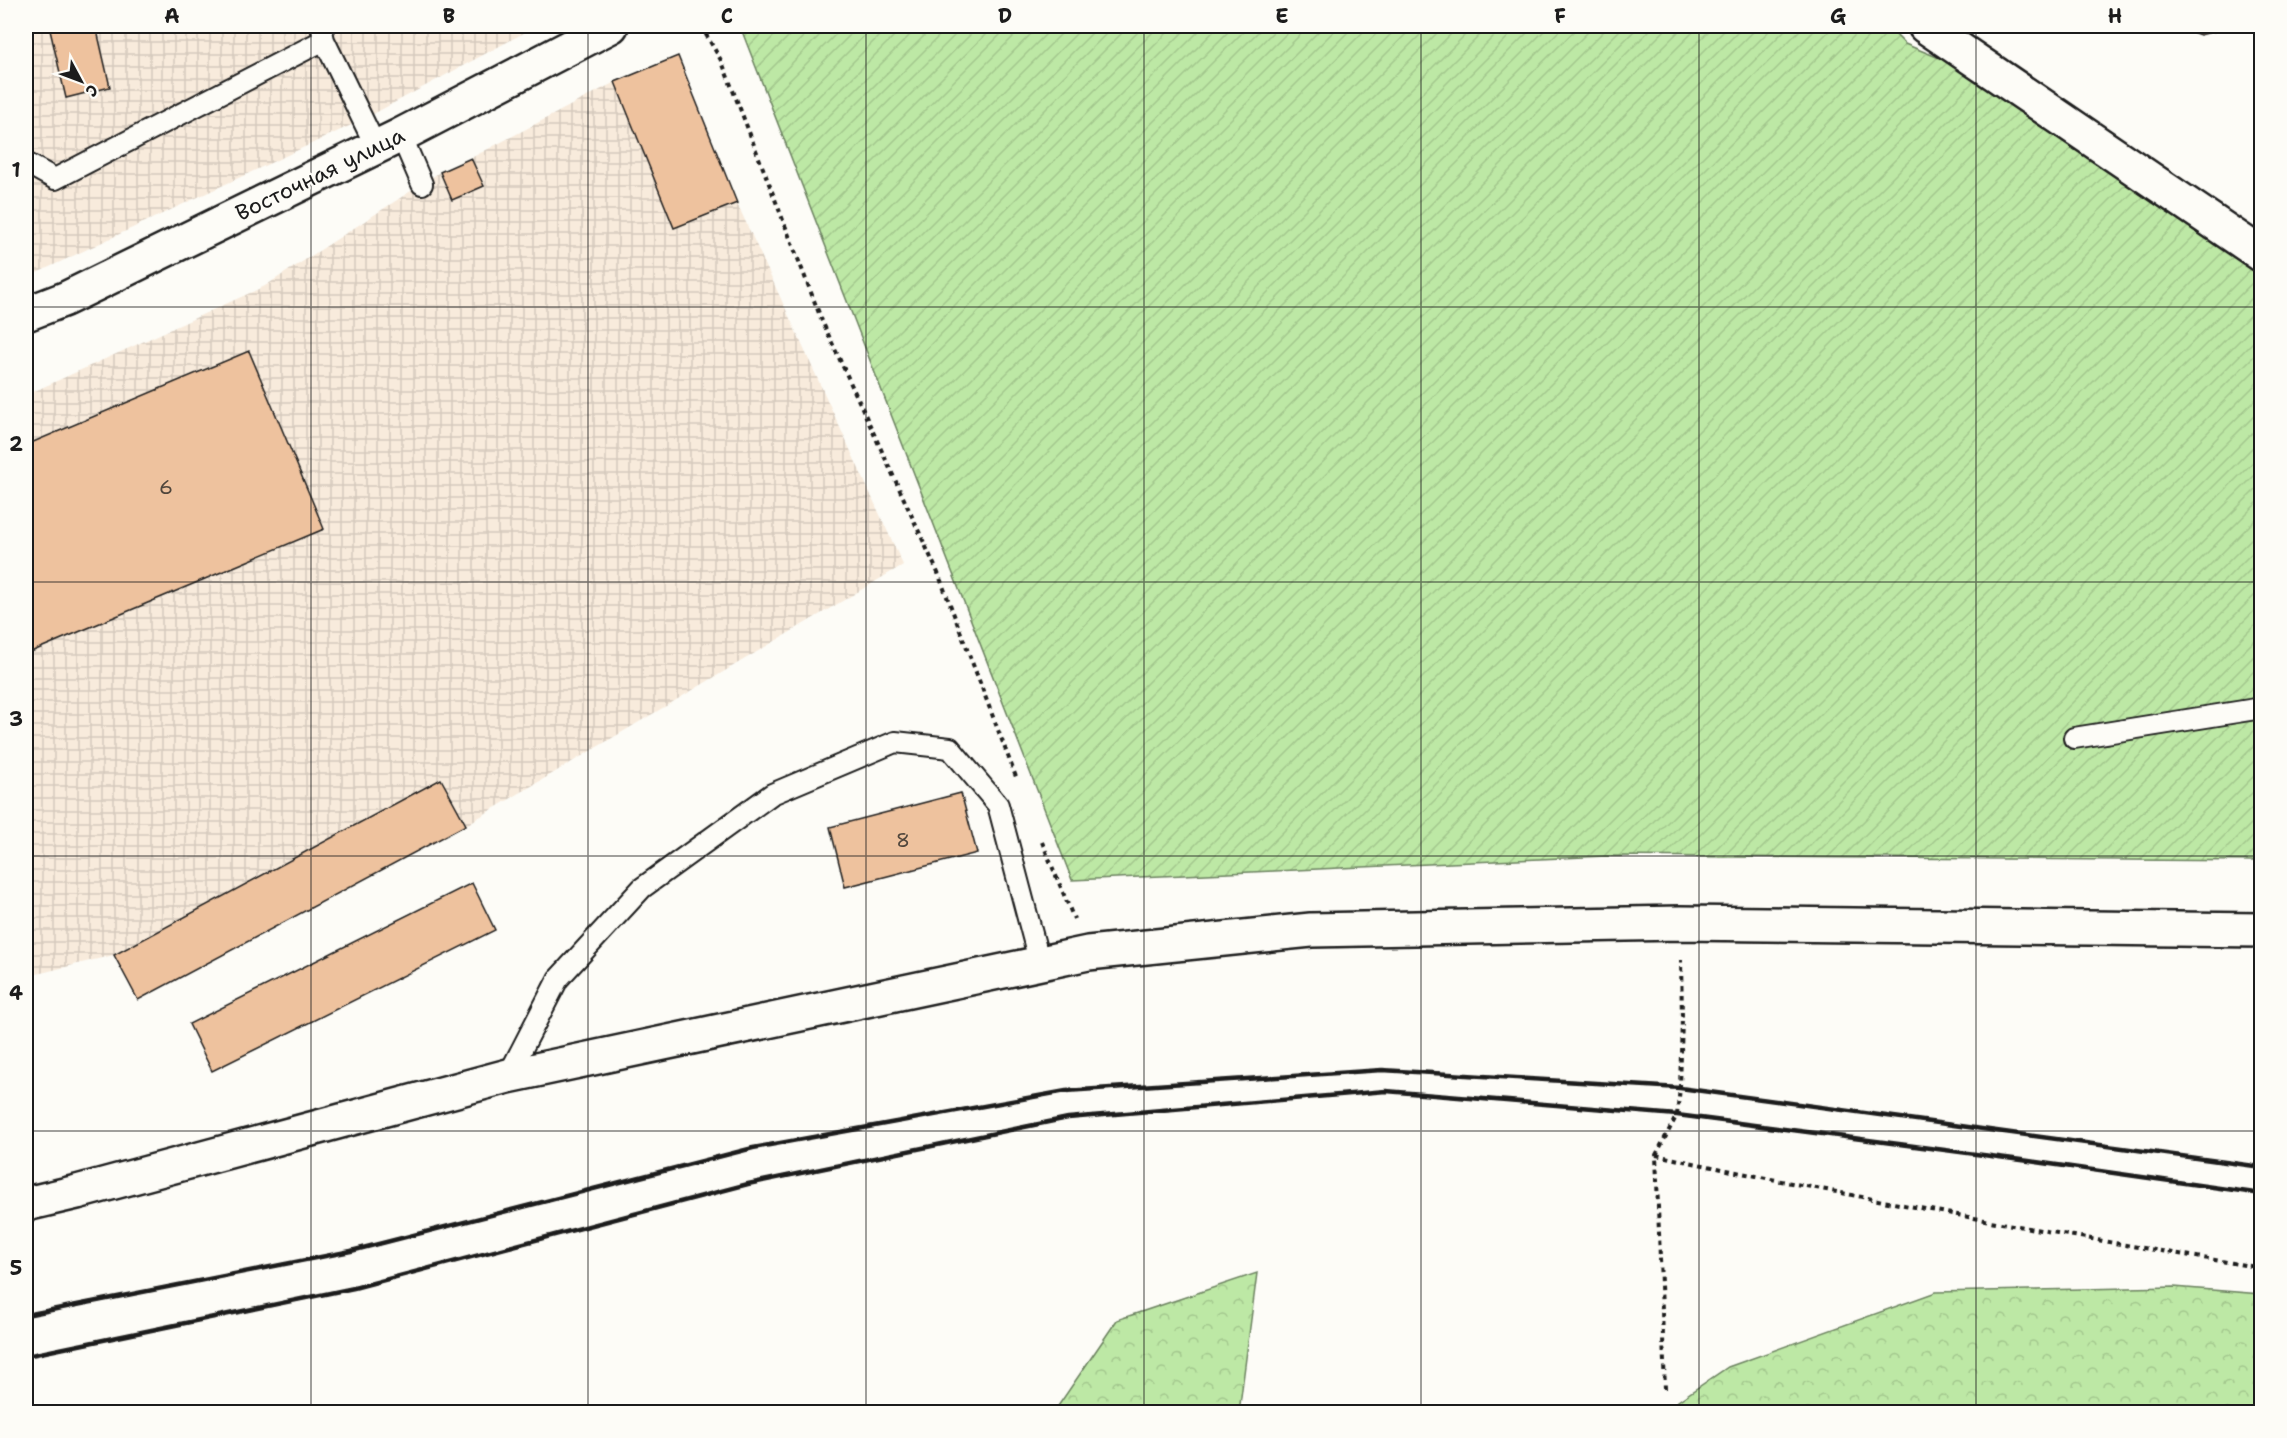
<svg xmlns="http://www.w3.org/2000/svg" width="2287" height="1438" viewBox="0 0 2287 1438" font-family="'Shantell Sans',sans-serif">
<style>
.industrial{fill:url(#industrial-grid)}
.forest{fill:url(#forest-crowns);stroke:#6c8260;stroke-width:1.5}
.garden{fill:url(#garden-furrows);stroke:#6c8260;stroke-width:1.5}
.building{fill:#eec29e;stroke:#1c1c1c;stroke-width:1.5}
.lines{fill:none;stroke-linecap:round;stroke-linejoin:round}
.service-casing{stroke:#1c1c1c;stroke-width:24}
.minor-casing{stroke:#1c1c1c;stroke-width:38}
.path{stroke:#1c1c1c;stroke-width:4;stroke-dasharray:4.5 4.5;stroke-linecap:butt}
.service{stroke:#fdfcf7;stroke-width:20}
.minor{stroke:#fdfcf7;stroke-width:33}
.rail{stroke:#1c1c1c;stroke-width:4.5}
.grid{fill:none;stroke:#1c1c1c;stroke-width:1.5;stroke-opacity:0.55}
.labels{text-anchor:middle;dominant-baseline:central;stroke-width:4.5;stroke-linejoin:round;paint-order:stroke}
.number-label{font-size:20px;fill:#50463c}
.street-label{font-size:22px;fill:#1c1c1c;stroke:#fdfcf7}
.neatline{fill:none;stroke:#1c1c1c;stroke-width:2}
.grid-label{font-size:20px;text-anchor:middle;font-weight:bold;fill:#1c1c1c}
</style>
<defs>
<pattern id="industrial-grid" width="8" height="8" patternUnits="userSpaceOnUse" patternTransform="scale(1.5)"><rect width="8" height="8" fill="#f8ebdc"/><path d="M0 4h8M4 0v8" fill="none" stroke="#d4c9bc"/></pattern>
<pattern id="forest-crowns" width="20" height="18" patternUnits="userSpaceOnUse" patternTransform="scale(1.5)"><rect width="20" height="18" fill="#bde8a5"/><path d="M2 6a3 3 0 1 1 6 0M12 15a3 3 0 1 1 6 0" fill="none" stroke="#a2c68d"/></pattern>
<pattern id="garden-furrows" width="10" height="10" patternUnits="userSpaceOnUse" patternTransform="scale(1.5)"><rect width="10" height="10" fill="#bde8a5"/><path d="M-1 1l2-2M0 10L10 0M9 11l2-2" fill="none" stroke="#a2c68d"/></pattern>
</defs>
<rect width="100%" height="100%" fill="#fdfcf7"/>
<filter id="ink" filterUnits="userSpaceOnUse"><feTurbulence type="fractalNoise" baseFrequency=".0167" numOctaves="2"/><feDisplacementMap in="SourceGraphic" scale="12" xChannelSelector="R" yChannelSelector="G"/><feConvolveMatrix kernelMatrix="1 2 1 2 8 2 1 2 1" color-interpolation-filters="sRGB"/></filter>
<g filter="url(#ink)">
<path class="industrial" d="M 26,26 L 537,26 L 362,120 L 26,278 Z
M 678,56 L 737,203 L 903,565 L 466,825 L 441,780 L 114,955 L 29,976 L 33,1033 L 26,1034 L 26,395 L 265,286 L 440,172 L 471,158 L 615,82 Z"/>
<path class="forest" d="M 1257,1273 L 1239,1412 L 1054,1412 L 1117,1320 Z
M 2174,1287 L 2261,1294 L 2261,1412 L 1662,1412 L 1728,1367 L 1936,1292 Z"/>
<path class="garden" d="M 740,26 L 1887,26 L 1905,44 L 1959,66 L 2261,272 L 2261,861 L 1607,856 L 1072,880 Z"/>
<path class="building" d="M 49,26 L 96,26 L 110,87 L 66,98 Z
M 2176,26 L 2228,26 L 2227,28 L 2200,35 Z
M 678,56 L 737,203 L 674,228 L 615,82 Z
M 471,158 L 484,186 L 452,200 L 440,172 Z
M 26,253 L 33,275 L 26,278 Z
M 249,351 L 324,529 L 26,654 L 26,445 Z
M 441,779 L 466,825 L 138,1000 L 114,955 Z
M 961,793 L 977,853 L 845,887 L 830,827 Z
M 472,883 L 495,930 L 212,1071 L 189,1024 Z
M 26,976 L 29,976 L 33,1033 L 26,1034 Z"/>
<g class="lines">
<g class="service-casing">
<path id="service" d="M 321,26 L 324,40 L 376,147
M 401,135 L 422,184
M 26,163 L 55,179 L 324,40
M 2074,738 L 2262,708
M 508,1076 L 558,979 L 642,888 L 772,794 L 895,742 L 950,748 L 998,805 L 1040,964"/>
</g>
<g class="minor-casing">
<path id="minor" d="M 1925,26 L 2262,255
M 26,314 L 65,299 L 401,135 L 611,26
M 26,1204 L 77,1192 L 508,1076 L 1088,953 L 1311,930 L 1681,923 L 2262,930"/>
</g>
<path class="path" d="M 701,26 L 722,62 L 822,321 L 938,573 L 1016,777
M 1042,842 L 1074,919
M 1656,1155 C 1856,1198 2056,1234 2257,1267
M 1665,1389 L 1656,1155 L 1677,1115 L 1680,1088 L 1682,1018 L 1681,960"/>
<use href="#service" class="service"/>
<use href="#minor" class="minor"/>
<path class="rail" d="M 26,1315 L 351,1251 L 753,1148 L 1066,1091 L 1382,1070 L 1680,1088 L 2262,1167
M 26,1356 L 354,1288 L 748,1184 L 1068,1118 L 1386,1091 L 1677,1115 L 2029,1161 L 2262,1194"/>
</g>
</g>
<path class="grid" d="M 311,26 L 311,1412M 588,26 L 588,1412M 866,26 L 866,1412M 1144,26 L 1144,1412M 1421,26 L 1421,1412M 1699,26 L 1699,1412M 1976,26 L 1976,1412M 26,307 L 2262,307M 26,582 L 2262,582M 26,856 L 2262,856M 26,1131 L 2262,1131"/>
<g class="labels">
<g class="number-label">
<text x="166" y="487">6</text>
<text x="903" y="840">8</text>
</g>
<g class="street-label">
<text transform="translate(320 174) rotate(-26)">Восточная улица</text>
</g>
</g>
<rect width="2287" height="1438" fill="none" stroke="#fdfcf7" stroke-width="66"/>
<g transform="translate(81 81) rotate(131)" stroke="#fdfcf7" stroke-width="4.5" paint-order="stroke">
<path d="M0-4.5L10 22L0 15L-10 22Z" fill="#1c1c1c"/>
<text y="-9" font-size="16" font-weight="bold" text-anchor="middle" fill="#1c1c1c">С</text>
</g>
<rect x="33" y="33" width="2221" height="1372" class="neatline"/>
<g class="grid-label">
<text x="172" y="23">A</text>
<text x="449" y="23">B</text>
<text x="727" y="23">C</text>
<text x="1005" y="23">D</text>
<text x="1282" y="23">E</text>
<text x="1560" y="23">F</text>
<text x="1838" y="23">G</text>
<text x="2115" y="23">H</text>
<text x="16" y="177">1</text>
<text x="16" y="451">2</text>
<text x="16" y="726">3</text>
<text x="16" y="1000">4</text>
<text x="16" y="1275">5</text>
</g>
</svg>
